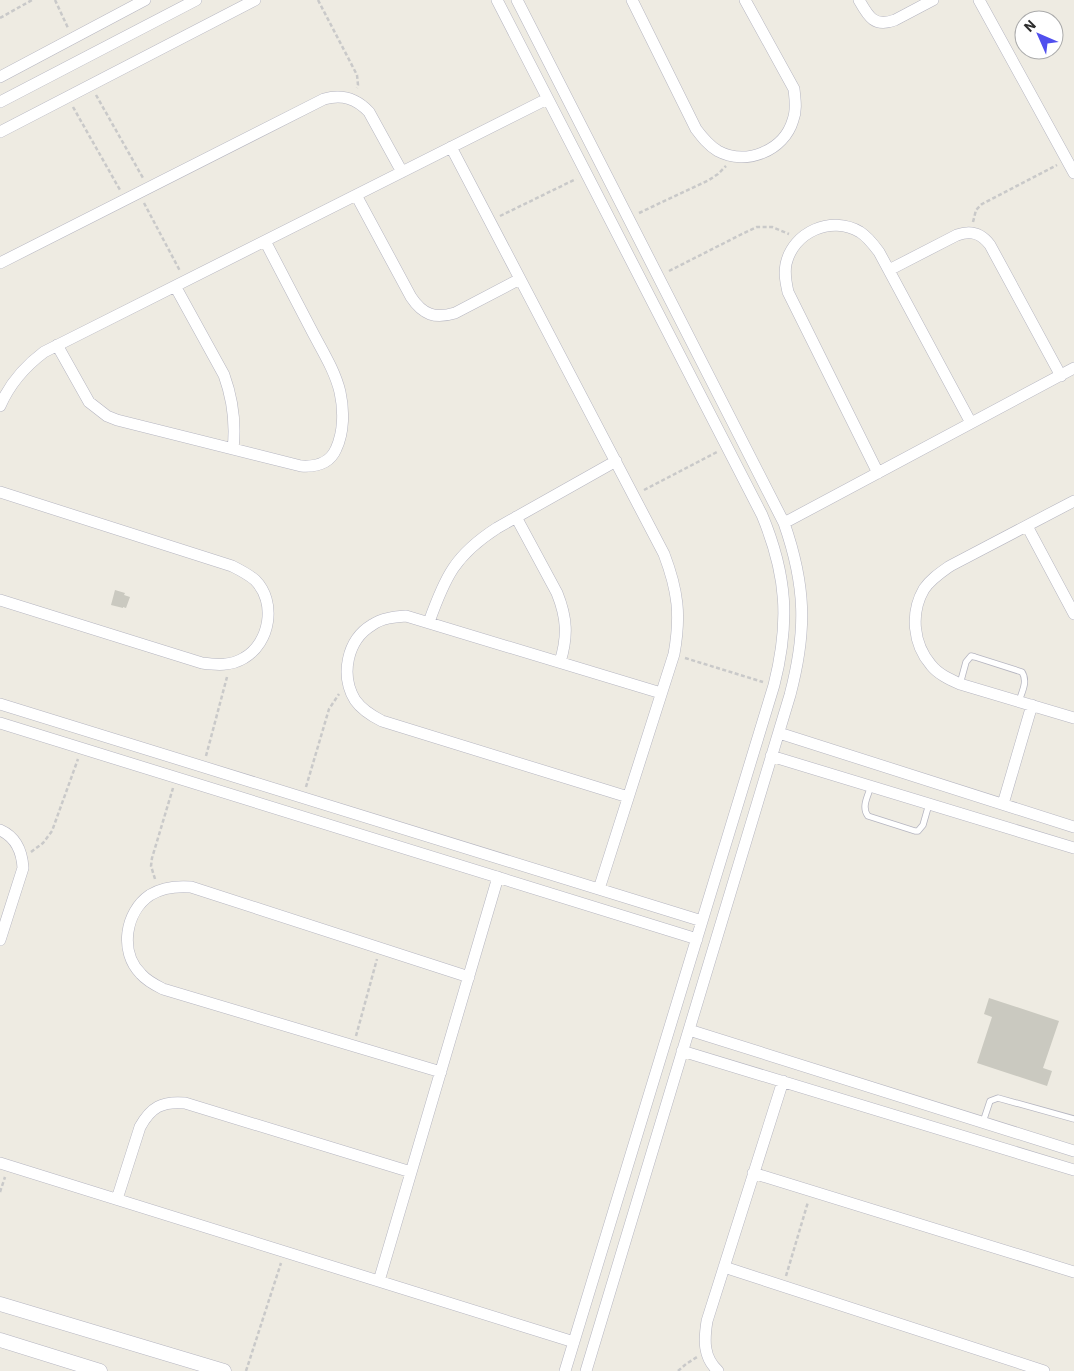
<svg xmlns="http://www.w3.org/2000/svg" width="1074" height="1371" viewBox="0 0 1074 1371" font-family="'IBM Plex Sans',sans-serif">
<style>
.building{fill:#cac9c0}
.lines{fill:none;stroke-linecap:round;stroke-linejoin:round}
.service-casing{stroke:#b5b5c0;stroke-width:7}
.minor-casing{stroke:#b5b5c0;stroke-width:12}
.tertiary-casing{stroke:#b5b5c0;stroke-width:15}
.path{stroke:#c9c9c9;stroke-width:2.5;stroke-dasharray:4 2.5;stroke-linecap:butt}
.service{stroke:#fff;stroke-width:5.5}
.minor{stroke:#fff;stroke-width:11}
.tertiary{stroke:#fff;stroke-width:14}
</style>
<rect width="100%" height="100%" fill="#eeebe2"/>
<path class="building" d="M 115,590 L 125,593 L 124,595 L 130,597 L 126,608 L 123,607 L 123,608 L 111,605 Z
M 989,998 L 1059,1021 L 1043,1068 L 1052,1071 L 1047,1086 L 977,1063 L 992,1017 L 984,1014 Z"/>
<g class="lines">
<g class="service-casing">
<path id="service" d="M 960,684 L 966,662 L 971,656 L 975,657 L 1022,672 C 1028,681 1022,692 1019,701
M 871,786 C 868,796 861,807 868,816 L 915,831 L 918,831 L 923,825 L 929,804
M 983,1122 L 990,1101 L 998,1098 L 1074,1119"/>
</g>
<g class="minor-casing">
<path id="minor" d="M 497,0 L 762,515 C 787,575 790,622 774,685 L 565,1371
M 517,0 L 784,523 C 806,586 807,631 790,695 L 586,1371
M 632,0 L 696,129 C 702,137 708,145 718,151 C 746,166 784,151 793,120 C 797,110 795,99 794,89 L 745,0
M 859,0 C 868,16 874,28 895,20 L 933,0
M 979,0 L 1074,173
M 0,77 L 145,0
M 0,102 L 196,0
M 0,132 L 255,0
M 451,147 L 664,554 C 678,591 681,615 674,654 L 599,889
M 356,195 L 411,297 C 423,315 435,319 455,313 L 520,279
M 0,263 L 324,99 C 342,94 356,98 369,112 L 402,172
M 889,270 L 957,235 C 971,230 981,233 990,245 L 1061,376
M 175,286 L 224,375 C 233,400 236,423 233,449
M 57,345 L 89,402 L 107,416 L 117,420 L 301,466 C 316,467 330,463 336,449 C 344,432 344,410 340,392 C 335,371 323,352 313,333 C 297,302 281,272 265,241
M 0,406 C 10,383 24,367 44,352 L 547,99
M 878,473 L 788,292 C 786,283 784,274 786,264 C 793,232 831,215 860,232 C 868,237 873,244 879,252 L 971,423
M 0,492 L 232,566 C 240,570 248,574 255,580 C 277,602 270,643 244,658 C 231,666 217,665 202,663 L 0,600
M 1074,501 L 950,566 C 940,573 931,579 924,589 C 910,613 913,644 931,665 C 938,674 949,679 960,684 L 1074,718
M 516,517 L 557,593 C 567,618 568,636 560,662
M 784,523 L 1074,368
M 1027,526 L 1074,614
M 429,622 C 445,577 455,555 497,528 L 616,461
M 0,704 L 702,921
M 0,723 L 697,939
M 779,733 L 1074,827
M 771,756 L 1074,848
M 628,797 L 382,721 C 372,716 362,710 355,700 C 340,675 347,640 372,625 C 382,618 394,617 406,616 L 661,693
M 1003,804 L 1032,705
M 0,830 C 16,837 22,851 23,868 L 0,940
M 689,1030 L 1074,1151
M 682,1051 L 1074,1170
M 441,1072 L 163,989 C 155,985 147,981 141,974 C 119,952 125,912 150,895 C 163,887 177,886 191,887 L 469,977
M 0,1163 L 574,1342
M 753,1173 L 1074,1272
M 117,1199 L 140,1127 C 151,1107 162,1101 185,1103 L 411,1172
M 724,1267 L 1044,1371
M 379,1281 L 498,877
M 718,1371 C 703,1357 704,1340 707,1321 L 783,1081"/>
</g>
<g class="tertiary-casing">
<path id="tertiary" d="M 0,1304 L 224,1371
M 0,1340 L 100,1371"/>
</g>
<path class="path" d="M 55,0 L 68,28
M 318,0 L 357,75 L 358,85 L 357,88
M 0,18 L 32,0
M 96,95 L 143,178
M 73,107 L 120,190
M 144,203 L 180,271
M 639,213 L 709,180 L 718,174 L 726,166
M 500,216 L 576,179
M 973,222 L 976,210 L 982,204 L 1057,165
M 669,271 L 744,233 L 757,227 L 772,227 L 789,234
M 644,490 L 717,452
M 685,658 L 763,682
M 206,756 L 227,677
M 306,787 L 329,709 L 339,694
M 31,852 L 43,843 L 52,831 L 78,759
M 155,879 L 151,866 L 152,858 L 173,788
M 356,1036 L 377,959
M 0,1192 L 5,1177
M 786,1276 L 808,1202
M 246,1371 L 281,1263
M 678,1371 L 686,1364 L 697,1357"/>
<use href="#service" class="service"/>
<use href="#minor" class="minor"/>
<use href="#tertiary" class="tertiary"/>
</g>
<g transform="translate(1039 35) rotate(315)"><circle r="24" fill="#ffffff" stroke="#ababab"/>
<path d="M0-4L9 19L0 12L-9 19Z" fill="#504fee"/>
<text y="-8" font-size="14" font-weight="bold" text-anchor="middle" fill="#2e2e2e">N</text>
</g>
</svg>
